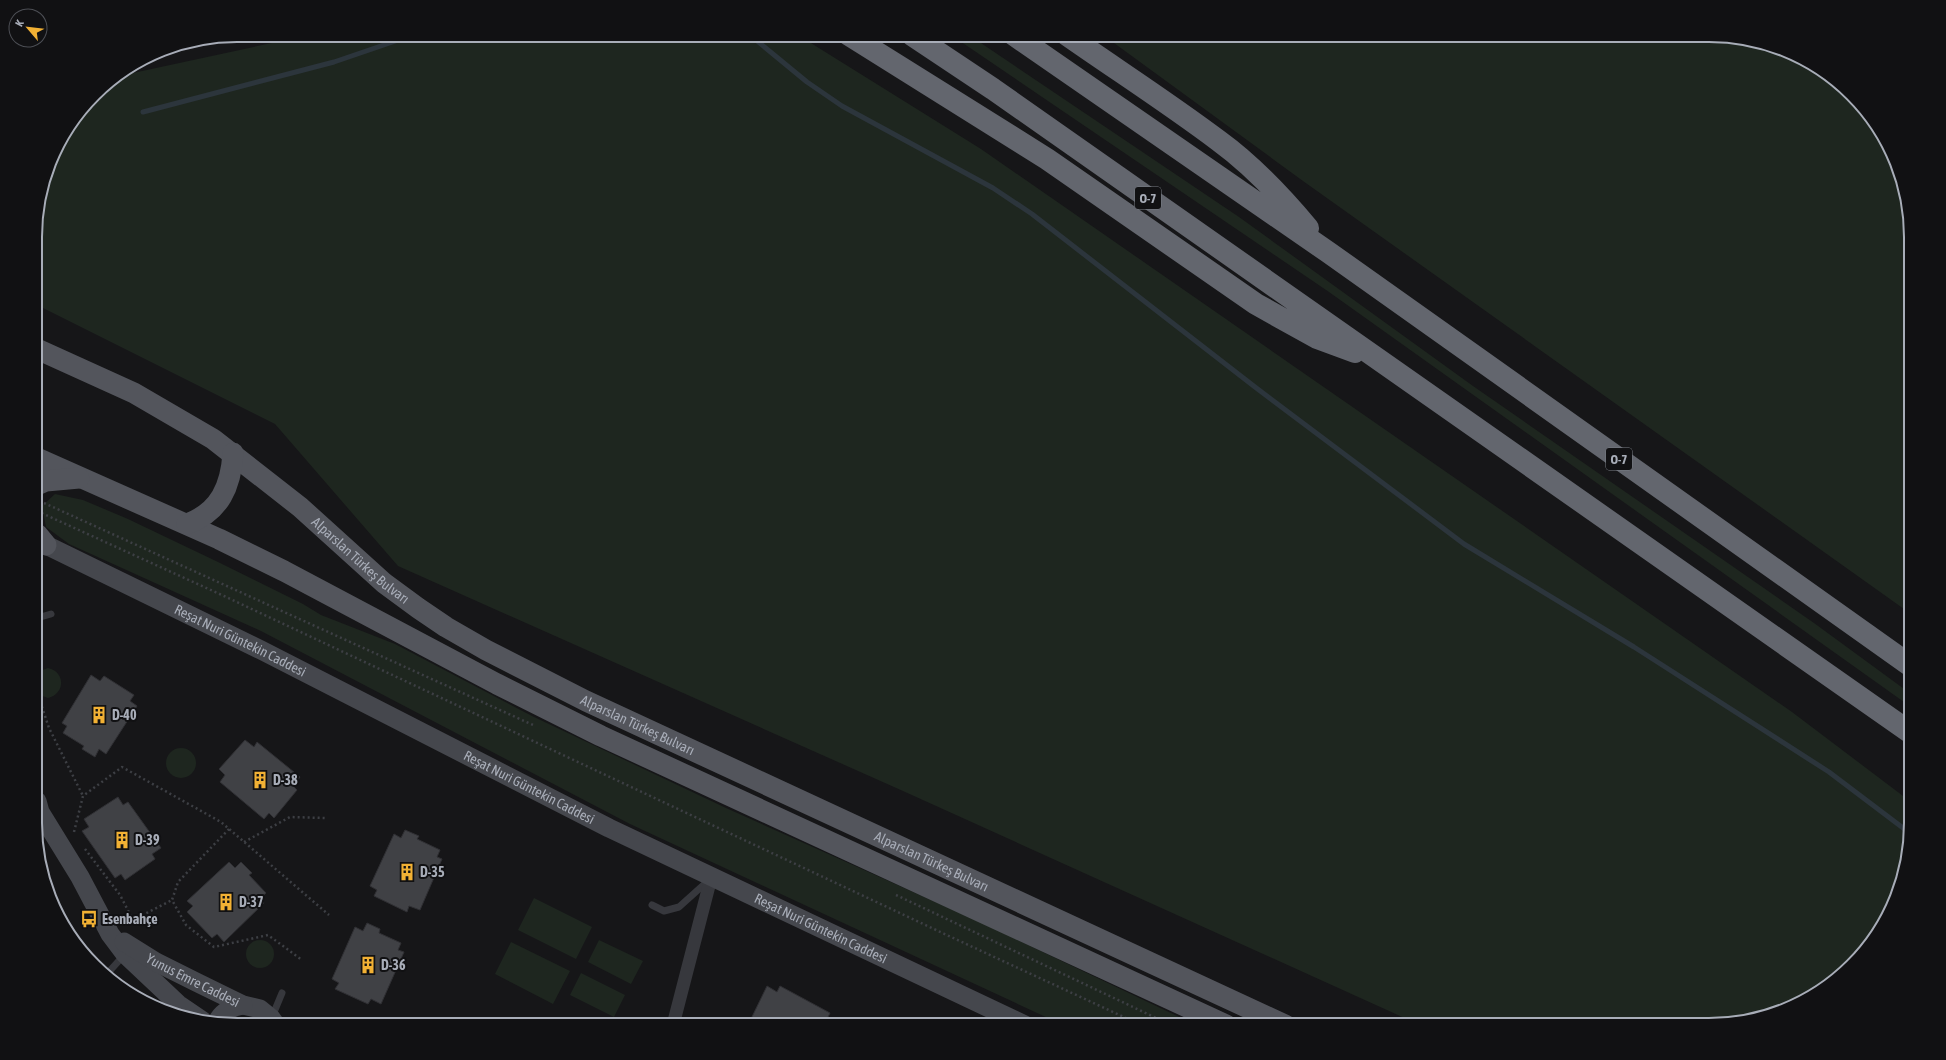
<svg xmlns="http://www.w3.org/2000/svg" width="1946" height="1060" viewBox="0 0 1946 1060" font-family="'Asap Condensed',sans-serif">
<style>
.green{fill:#1e261f}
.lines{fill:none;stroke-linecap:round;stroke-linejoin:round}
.stream{stroke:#2c353c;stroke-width:5}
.building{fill:#404145;stroke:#303034}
.path{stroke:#3d3f44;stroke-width:2.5;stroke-dasharray:2 3;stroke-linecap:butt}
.lane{stroke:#37383d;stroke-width:7}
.street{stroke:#37383d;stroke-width:13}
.secondary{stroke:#45474d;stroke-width:19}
.primary{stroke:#53555c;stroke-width:21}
.highway{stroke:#63666e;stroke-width:22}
.labels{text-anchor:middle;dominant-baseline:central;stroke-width:4;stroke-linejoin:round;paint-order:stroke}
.shield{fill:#111113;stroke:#7b7e86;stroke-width:1}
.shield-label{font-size:13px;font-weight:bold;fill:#a8adb8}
.street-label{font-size:14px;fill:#a8adb8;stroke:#111113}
.poi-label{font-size:14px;font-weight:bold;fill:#a8adb8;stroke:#111113;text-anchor:start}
.rim{fill:none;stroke:#a8adb8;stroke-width:2}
</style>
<rect width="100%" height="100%" fill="#161618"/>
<path class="green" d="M 309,35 L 798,35 L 981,149 L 1792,712 L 1911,802 L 1911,836 L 1904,875 L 1884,924 L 1852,966 L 1821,991 L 1774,1014 L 1722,1025 L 1420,1025 L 903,791 L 398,566 L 275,424 L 37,305 L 37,211 L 56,148 L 104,85 L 119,76 Z
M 951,35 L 969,35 L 1239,217 L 1473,386 L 1814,623 L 1911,694 L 1911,707 L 1329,292 Z
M 1103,35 L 1709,35 L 1761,42 L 1810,62 L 1852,94 L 1877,125 L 1900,172 L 1911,224 L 1911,614 L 1303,181 Z
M 55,494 L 83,500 L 128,519 L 218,562 L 303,604 L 321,615 L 395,644 L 532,716 L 726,808 L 980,922 L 1196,1025 L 1063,1025 L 630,824 L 261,631 L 69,544 L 46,527 L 42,506 Z
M 48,668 C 66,672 65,694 48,698 L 37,694 L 37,672 Z
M166 763a15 15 0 1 1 30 0a15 15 0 1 1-30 0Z
M 534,898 L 592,927 L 576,959 L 518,930 Z
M246 954a14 14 0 1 1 28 0a14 14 0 1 1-28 0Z
M 599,940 L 643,961 L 631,984 L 588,962 Z
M 511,942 L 570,971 L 553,1004 L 495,974 Z
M 581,973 L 625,995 L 614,1017 L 570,995 Z"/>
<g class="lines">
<path class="stream" d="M 750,35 L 807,82 L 842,106 L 993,188 L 1032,214 L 1255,387 L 1464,544 L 1634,647 L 1829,772 L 1911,834
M 143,112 L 334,62 L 413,35"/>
</g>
<path class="building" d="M 91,675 L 100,681 L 104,676 L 134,695 L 130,701 L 137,706 L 106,754 L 99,749 L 95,757 L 82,749 L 84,746 L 63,733 L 67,726 L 62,723 Z
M 245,740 L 254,747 L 257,742 L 300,777 L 293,786 L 297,790 L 274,818 L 269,813 L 264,819 L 220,782 L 225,775 L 219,769 Z
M 118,797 L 123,805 L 128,802 L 161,848 L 152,854 L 155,859 L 125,880 L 121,874 L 115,878 L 82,831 L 89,827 L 84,819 Z
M 405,830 L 419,836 L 417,839 L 440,850 L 437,857 L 442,859 L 420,910 L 409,906 L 407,912 L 374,896 L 377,890 L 370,886 L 394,834 L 401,838 Z
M 229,862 L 235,868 L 241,862 L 252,873 L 249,875 L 266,893 L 260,898 L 264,903 L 224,942 L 217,934 L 212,938 L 187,912 L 193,906 L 187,901 Z
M 367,923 L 380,929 L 379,933 L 401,943 L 398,950 L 404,952 L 381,1004 L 371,999 L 368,1004 L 335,989 L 339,983 L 332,979 L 355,927 L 363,931 Z
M 767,986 L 777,992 L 780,986 L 830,1013 L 824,1025 L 748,1025 Z"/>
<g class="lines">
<path class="path" d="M 44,503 L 533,725
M 37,511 L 224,596 L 936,930 L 1141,1025
M 37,698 L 40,701 L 49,728 L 83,796
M 229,829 L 178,882 L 172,900 L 186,925 L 214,947 L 268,935 L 302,960
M 74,832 L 83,796 L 122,767 L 221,822 L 329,915
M 244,842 L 290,817 L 325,818
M 85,849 L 120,895 L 133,920 L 125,925
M 896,895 L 1171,1025
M 133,920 L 172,900
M 714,1020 L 722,1025"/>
<path class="lane" d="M 37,618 L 51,614
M 652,905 L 664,911 L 679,907 L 709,880
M 106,975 L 125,954
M 272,1017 L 282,993"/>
<path class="street" d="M 673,1025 L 711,878"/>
<g class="secondary">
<path id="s1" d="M 37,542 L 46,545 L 261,650 L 609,828 L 1025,1025"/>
<path d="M 37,801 L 40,812 L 80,877 L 110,934 L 125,954 L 178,1004 L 203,1021"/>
<path id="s2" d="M 124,942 L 156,962 L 196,982 L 243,1005 L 260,1009 L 271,1018 L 276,1025"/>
<path d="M 217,1022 C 222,1011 232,1007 243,1005"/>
</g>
<g class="primary">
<path id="s3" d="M 37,349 L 134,393 L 213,439 L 300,507 L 384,583 L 418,608 L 446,627 L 486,650 L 586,701 L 1285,1025"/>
<path d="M 37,458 L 219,539 L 284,571 L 497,684 L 601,736 L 1226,1025"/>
<path d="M 37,485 L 46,481 L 79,478"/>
<path d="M 187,524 C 220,512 231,486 233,453"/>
<path d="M 37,534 L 46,545"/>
</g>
<path class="highway" d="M 849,35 L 1047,159 L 1256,304 L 1317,338 L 1355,352
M 912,35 L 993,89 L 1911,733
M 1014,35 L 1328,252 L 1911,666
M 1067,35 C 1117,70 1170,104 1219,141 C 1252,165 1282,197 1308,228"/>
</g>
<defs>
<g id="building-bare" transform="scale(1.38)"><path d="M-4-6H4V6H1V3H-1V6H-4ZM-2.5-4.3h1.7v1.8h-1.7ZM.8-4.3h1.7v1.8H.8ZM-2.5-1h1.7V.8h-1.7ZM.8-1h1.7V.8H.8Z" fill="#f2b134" stroke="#111113" stroke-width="2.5" paint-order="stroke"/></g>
<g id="bus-bare" transform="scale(1.38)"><path d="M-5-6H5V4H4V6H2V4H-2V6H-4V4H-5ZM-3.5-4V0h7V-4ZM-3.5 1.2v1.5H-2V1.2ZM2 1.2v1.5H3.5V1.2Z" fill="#f2b134" stroke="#111113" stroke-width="2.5" paint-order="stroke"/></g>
</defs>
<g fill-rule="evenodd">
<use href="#building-bare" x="99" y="715"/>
<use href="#building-bare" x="260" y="780"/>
<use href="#building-bare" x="122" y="840"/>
<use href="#building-bare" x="407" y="872"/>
<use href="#building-bare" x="226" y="902"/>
<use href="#bus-bare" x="89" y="919"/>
<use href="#building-bare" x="368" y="965"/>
</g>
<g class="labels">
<g class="shield">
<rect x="1135" y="187" width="26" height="22" rx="3"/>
<rect x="1606" y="448" width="26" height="22" rx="3"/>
</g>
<g class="shield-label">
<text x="1148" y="198">O-7</text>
<text x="1619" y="459">O-7</text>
</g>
<g class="street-label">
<text stroke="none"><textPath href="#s3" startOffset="389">Alparslan Türkeş Bulvarı</textPath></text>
<text stroke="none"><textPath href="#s1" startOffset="226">Reşat Nuri Güntekin Caddesi</textPath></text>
<text stroke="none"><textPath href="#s3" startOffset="713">Alparslan Türkeş Bulvarı</textPath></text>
<text stroke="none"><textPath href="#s1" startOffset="550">Reşat Nuri Güntekin Caddesi</textPath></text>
<text stroke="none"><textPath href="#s3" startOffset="1037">Alparslan Türkeş Bulvarı</textPath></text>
<text stroke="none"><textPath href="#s1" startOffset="874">Reşat Nuri Güntekin Caddesi</textPath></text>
<text stroke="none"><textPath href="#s2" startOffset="79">Yunus Emre Caddesi</textPath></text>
</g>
<g class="poi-label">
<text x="112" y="715">D-40</text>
<text x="273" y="780">D-38</text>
<text x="135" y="840">D-39</text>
<text x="420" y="872">D-35</text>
<text x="239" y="902">D-37</text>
<text x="102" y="919">Esenbahçe</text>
<text x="381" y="965">D-36</text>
</g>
</g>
<path d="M0 0H1946V1060H0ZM237 42H1709A195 195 0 0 1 1904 237V823A195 195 0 0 1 1709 1018H237A195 195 0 0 1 42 823V237A195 195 0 0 1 237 42Z" fill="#111113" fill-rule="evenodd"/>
<path class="rim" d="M237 42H1709A195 195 0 0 1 1904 237V823A195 195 0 0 1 1709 1018H237A195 195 0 0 1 42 823V237A195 195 0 0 1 237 42Z"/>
<g transform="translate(28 28) rotate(298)"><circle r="19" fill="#111113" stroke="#4d4f55"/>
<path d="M0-3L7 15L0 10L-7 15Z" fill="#f2b134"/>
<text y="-6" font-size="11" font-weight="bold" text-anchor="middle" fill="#a8adb8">K</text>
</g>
</svg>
